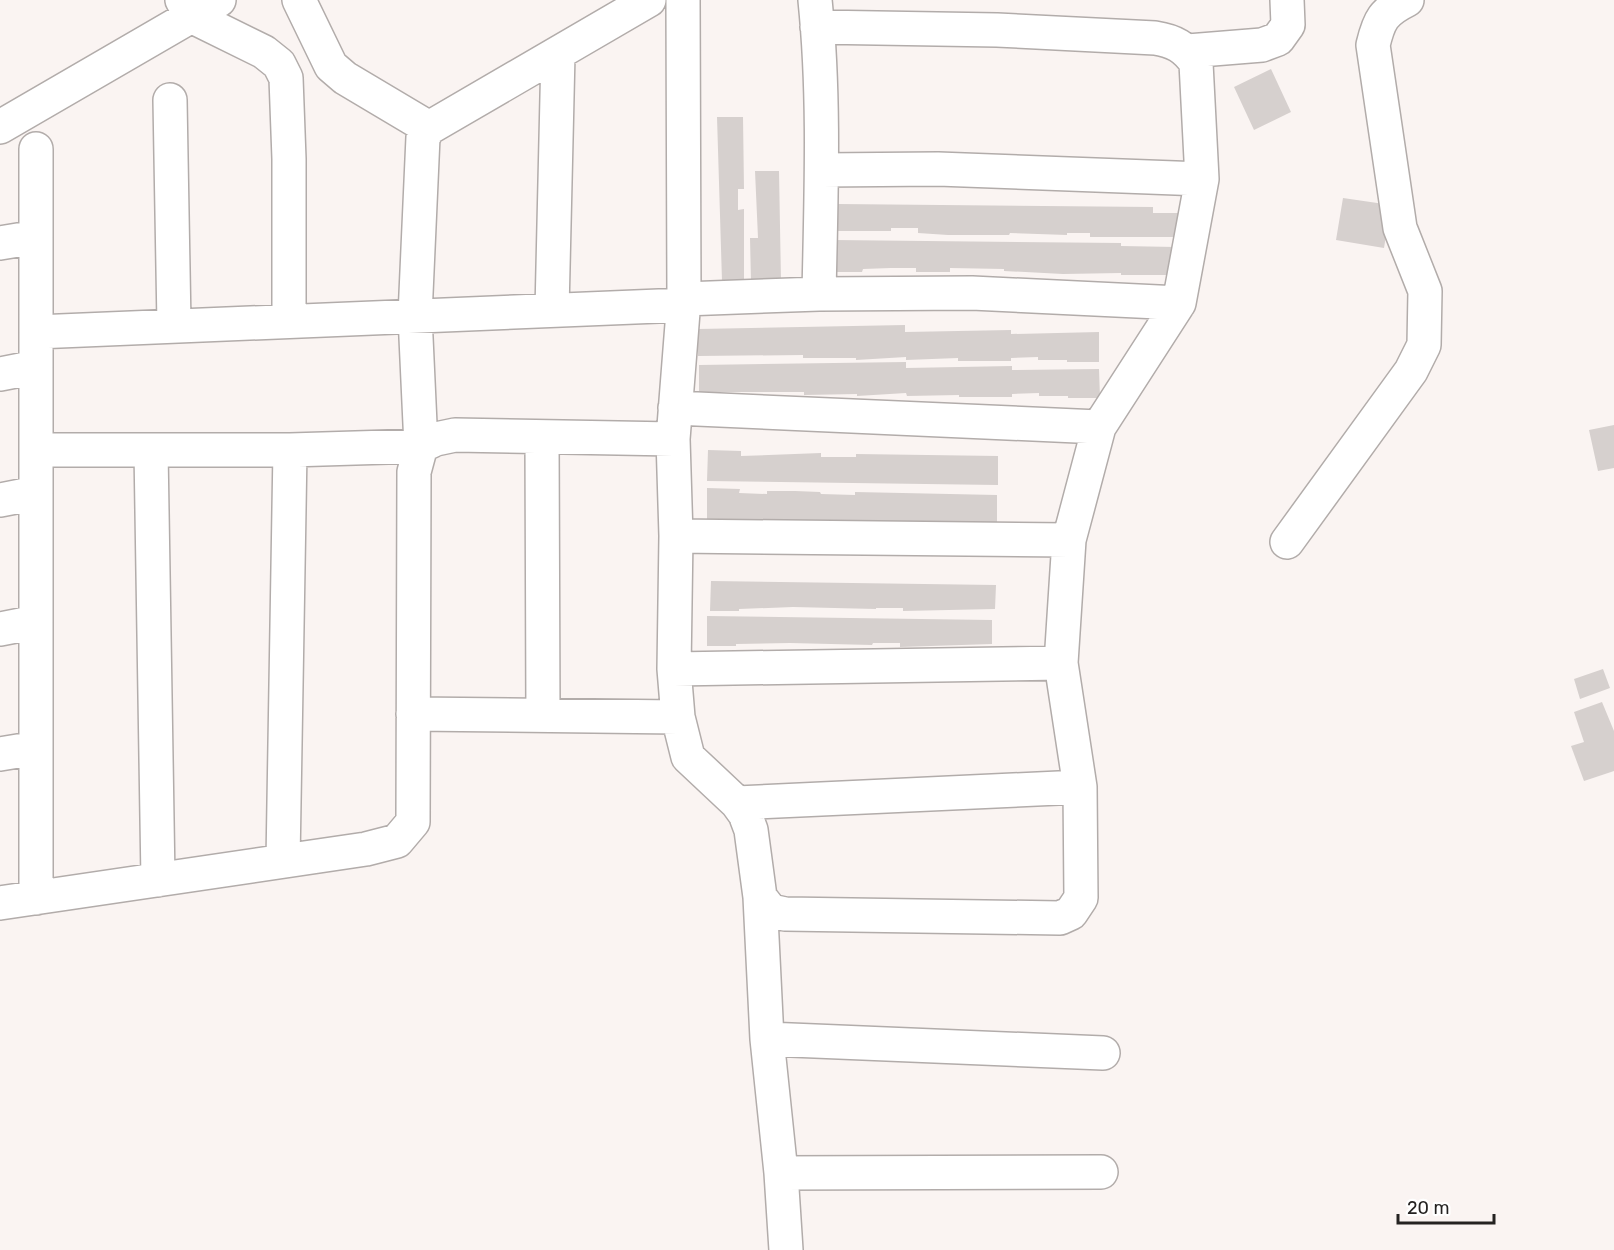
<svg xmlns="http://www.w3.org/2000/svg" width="1614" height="1250" viewBox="0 0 1614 1250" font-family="Rubik,sans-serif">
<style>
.building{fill:#d6d0ce}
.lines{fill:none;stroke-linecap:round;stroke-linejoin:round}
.minor-casing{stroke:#b2acaa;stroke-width:36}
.minor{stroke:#fff;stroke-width:33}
</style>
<rect width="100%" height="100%" fill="#faf4f2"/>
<path class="building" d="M 1271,69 L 1291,112 L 1254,130 L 1234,87 Z
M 717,117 L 743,117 L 744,189 L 738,189 L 738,210 L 744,209 L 744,281 L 722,281 Z
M 755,171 L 779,171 L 781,281 L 751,282 L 750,238 L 758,238 Z
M 1343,198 L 1391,205 L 1384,248 L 1336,240 Z
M 838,204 L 1153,207 L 1153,213 L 1180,213 L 1180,237 L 1090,237 L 1090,233 L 1067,233 L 1067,235 L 1010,233 L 1009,235 L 948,235 L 918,233 L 918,228 L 891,228 L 891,231 L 837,231 Z
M 834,240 L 1121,243 L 1121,246 L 1176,247 L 1176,275 L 1121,275 L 1121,273 L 1063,274 L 1004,271 L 1004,269 L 950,268 L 950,272 L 916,272 L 916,268 L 891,268 L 863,269 L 862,272 L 834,272 Z
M 905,325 L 905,332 L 1011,330 L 1011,334 L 1099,332 L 1099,362 L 1067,362 L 1067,360 L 1038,360 L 1038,357 L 1011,358 L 1011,361 L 958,361 L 958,358 L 906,360 L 906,357 L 856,360 L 856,358 L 803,358 L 803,355 L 698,356 L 698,329 Z
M 906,362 L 906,368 L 1012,366 L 1012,370 L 1099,369 L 1100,398 L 1068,398 L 1068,396 L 1039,396 L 1039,393 L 1012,394 L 1012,397 L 959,397 L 959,395 L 907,396 L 906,393 L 857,396 L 857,394 L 804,395 L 804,392 L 699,392 L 699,365 Z
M 1614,425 L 1614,468 L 1598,471 L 1589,430 Z
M 708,450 L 741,451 L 741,456 L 821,453 L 821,457 L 856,457 L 856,454 L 998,456 L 998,485 L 707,481 Z
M 707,488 L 740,489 L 739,493 L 767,494 L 767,491 L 795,491 L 820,492 L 821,494 L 855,495 L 855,492 L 997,495 L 997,523 L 707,519 Z
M 711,581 L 996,585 L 995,609 L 903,611 L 903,608 L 876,608 L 876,609 L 793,607 L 739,609 L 739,611 L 710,611 Z
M 707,616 L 992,620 L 992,644 L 900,647 L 900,643 L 873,643 L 872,645 L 790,643 L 736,644 L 736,646 L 707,646 Z
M 1603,669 L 1610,688 L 1580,699 L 1574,679 Z
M 1602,702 L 1614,731 L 1614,771 L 1584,781 L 1571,746 L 1584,742 L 1574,712 Z"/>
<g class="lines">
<g class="minor-casing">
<path id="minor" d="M 182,0 L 191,16 L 264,52 L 279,64 L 286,78 L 289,159 L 289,320
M 299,0 L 331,66 L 345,78 L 429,128 L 649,0
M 683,0 L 684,299 L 673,439 L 676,536 L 674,669 L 678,717 L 688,757 L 737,803 L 745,814 L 751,830 L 760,897 L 771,911 L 785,914 L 1060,918 L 1071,913 L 1081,898 L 1080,787 L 1061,663 L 1069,540 L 1099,427 L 1179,303 L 1202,179 L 1196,63 C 1185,47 1174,41 1155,38 L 997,30 L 817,27
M 815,0 C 825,98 821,196 819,294
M 1188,51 L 1262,45 L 1278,39 L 1288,25 L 1287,0
M 170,100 L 174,325
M 0,127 L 219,0
M 36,149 L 36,898
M 822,170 L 938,169 L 1202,179
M 0,243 L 36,237
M 684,299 L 819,294 L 972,293 L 1179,303
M 552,310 L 558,54
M 36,332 L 683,305
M 0,374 L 36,367
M 675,408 L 1099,427
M 542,437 L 543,715
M 36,450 L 151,450
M 290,450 L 421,446 L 415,316 L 423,137 L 429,128
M 0,500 L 36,493
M 676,536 L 1069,540
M 1287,542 L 1411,371 L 1424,345 L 1425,291 L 1400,228 L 1373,45 C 1379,20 1383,12 1407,0
M 0,629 L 36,622
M 674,669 L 1061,663
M 413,714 L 678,717
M 0,754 L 36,748
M 737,803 L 1080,787
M 158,880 L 151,450 L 290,450 L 283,861
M 760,897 L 767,1039 L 781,1173 L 786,1250
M 0,903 L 366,849 L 397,841 L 413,822 L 414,472 L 421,446 L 436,439 L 455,435 L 673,439
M 767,1039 L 1103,1053
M 781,1173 L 1101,1172"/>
</g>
<use href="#minor" class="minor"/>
</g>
<path d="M1398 1214v9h96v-9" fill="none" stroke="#242221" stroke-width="3"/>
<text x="1407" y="1214" font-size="18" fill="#242221" stroke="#ffffff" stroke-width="4.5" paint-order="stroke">20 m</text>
</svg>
